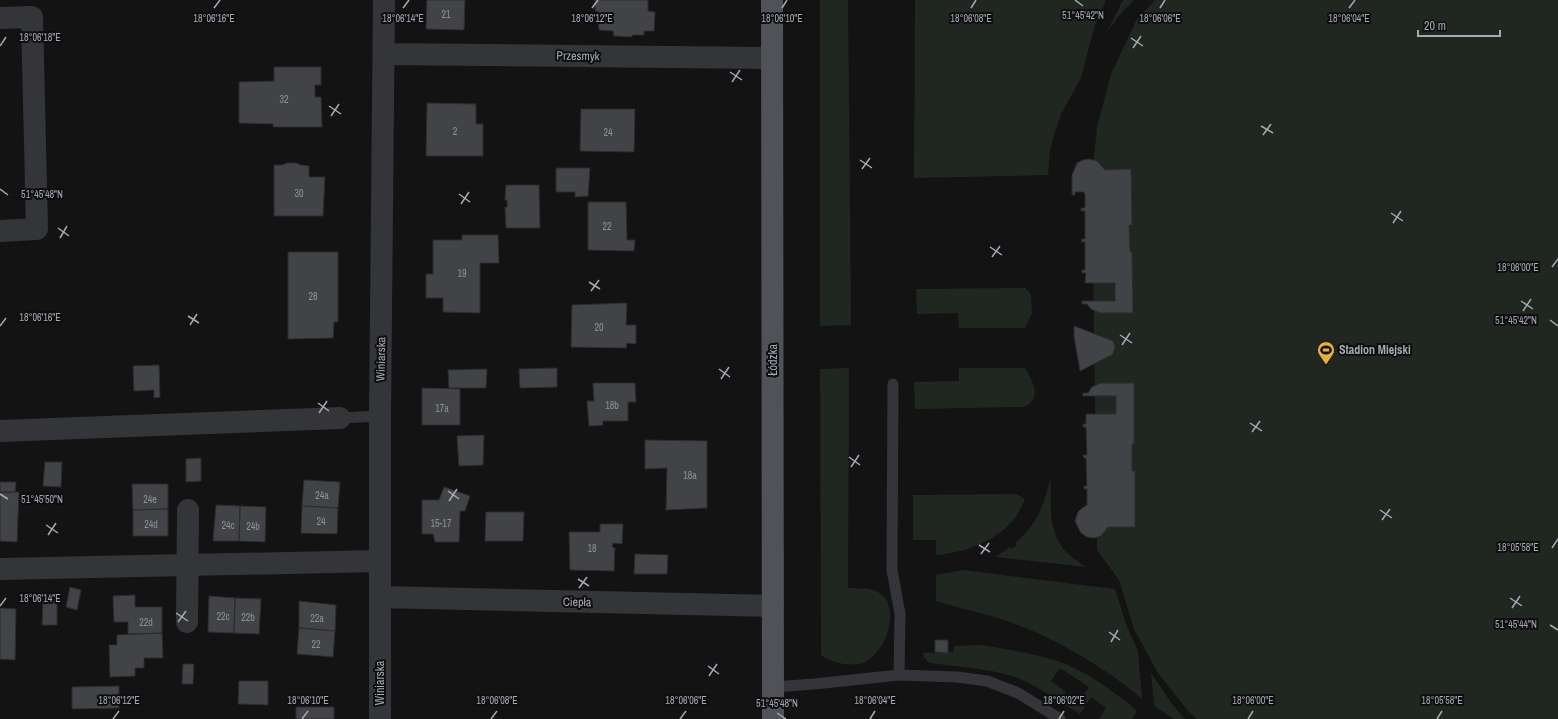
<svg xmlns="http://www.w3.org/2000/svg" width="1558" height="719" viewBox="0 0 1558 719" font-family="'Archivo Narrow',sans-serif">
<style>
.green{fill:#1f2720}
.building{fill:#424347;stroke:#2d2d30}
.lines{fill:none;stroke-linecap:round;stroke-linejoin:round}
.service{stroke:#343539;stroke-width:11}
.minor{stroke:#343539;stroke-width:22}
.primary{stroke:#505258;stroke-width:22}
.ticks{fill:none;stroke:#a5a9b4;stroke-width:1.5}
.labels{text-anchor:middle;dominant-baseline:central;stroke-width:4;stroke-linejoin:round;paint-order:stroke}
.number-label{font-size:10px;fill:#8c9099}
.street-label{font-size:12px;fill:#a5a9b4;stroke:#0e0e0f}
.poi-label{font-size:12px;font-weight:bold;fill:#a5a9b4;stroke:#0e0e0f;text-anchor:start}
.ticks-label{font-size:10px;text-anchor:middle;fill:#a5a9b4;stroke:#0e0e0f;stroke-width:4;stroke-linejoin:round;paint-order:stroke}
</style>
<rect width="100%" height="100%" fill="#131314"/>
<path class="green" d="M 820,0 L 848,0 L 851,325 L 820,326 Z
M 915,0 L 1106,0 L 1094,28 L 1081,78 L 1061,114 L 1055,132 L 1050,150 L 1048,175 L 914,178 Z
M 1123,0 L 1134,0 L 1118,17 L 1107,32 Z
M 1155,0 L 1558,0 L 1558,719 L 1197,719 L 1188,711 L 1158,673 L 1134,629 L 1119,580 L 1097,550 L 1092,179 L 1097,127 L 1111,74 L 1137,19 Z
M 1025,288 L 1031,294 L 1032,313 L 1025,328 L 959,328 L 958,313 L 917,314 L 916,289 Z
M 849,368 L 848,588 C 857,589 870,587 878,592 C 903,605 886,658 859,664 C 855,665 849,664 844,664 C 835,663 829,660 821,655 L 820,369 Z
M 959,368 L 1025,368 C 1033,380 1043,401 1023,407 L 915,409 L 914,382 L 959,381 Z
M 1051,476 C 1051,501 1047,532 1066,552 C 1072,558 1079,562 1086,567 L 995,557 L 1010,547 L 1012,549 L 1017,545 L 1015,543 C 1038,524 1044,505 1051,476 Z
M 1016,494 L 1025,499 C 1022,505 1019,512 1015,518 C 997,541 964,553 936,555 L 936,540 L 913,540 L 913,495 Z
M 963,570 L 1115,589 L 1126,624 L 1138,651 L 1142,699 C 1100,664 1052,636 1001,619 C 979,612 957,608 936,601 L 936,575 Z
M 982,645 C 1010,650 1041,654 1068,665 C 1093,676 1116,693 1137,711 L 1132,719 L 1099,719 L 1106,708 L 1091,697 L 1080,714 L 1065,705 L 1071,696 L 1079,701 L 1089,687 L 1060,668 L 1051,681 L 1066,692 L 1060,702 C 1043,691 1027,680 1008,675 C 982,668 955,666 929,663 L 924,657 L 923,653 L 954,652 L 954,646 Z
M 1151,673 L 1172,704 L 1185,719 L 1174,719 L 1154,706 Z"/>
<path class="building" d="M 427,0 L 465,0 L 464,30 L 426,29 Z
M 595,0 L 648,0 L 648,11 L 655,12 L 654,31 L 644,31 L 644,35 L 633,35 L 631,37 L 614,36 L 613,31 L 599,30 L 598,11 L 595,11 Z
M 274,67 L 321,67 L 321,85 L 315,85 L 315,97 L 321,97 L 322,127 L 273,127 L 273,124 L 239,123 L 239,82 L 274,81 Z
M 427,103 L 476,104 L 476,124 L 483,124 L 483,156 L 426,156 Z
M 581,109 L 635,109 L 634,152 L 580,151 Z
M 1089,159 L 1097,161 L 1105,170 L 1131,169 L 1132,225 L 1129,225 L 1130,252 L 1132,252 L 1133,313 L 1100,313 L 1091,309 L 1087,304 L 1082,304 L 1082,301 L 1115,301 L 1115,283 L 1085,283 L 1086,273 L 1082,273 L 1082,270 L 1085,270 L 1085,242 L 1081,242 L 1082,239 L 1085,239 L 1085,211 L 1081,211 L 1081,208 L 1085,208 L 1085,195 L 1084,192 L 1075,192 L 1075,195 L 1072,195 L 1072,175 L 1077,163 L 1083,160 Z
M 287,163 L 296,163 L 301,165 L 309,166 L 309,177 L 325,177 L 323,216 L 274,216 L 274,165 L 282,165 Z
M 556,168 L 590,168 L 588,196 L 575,197 L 575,192 L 556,192 Z
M 506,185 L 539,185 L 540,228 L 506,228 L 505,207 L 507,207 L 507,200 L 505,200 Z
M 588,202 L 626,202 L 627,240 L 635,240 L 634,251 L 588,250 Z
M 462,235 L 498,235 L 499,263 L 480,263 L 480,313 L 443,312 L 443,298 L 426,298 L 426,274 L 433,274 L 433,240 L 462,240 Z
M 288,252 L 338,252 L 338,322 L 334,322 L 333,338 L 288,339 Z
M 627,303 L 626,325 L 636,325 L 636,344 L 627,343 L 626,348 L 571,347 L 572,305 Z
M 1074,326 L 1113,341 L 1115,346 L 1113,354 L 1080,371 L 1074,336 Z
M 159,365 L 160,397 L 154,398 L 154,390 L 134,391 L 133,366 Z
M 557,368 L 557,387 L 520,388 L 519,369 Z
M 487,369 L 486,388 L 449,388 L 448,370 Z
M 593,383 L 635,383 L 636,402 L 628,402 L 628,421 L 603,421 L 603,425 L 589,426 L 587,401 L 594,401 Z
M 1101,383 L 1134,383 L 1134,444 L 1132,444 L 1132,471 L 1135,471 L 1135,527 L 1108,527 L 1101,536 L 1094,538 L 1087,537 L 1081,533 L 1075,521 L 1078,512 L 1081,509 L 1087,505 L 1087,489 L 1084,489 L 1084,486 L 1087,486 L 1086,458 L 1084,458 L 1083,455 L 1087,455 L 1086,427 L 1083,427 L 1083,424 L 1086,424 L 1086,414 L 1116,414 L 1116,396 L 1083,396 L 1083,393 L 1088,393 L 1092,387 Z
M 422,388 L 460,389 L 460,425 L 422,425 Z
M 484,435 L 483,465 L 459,466 L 457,436 Z
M 645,440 L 707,441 L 707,508 L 666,510 L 667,468 L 645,469 Z
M 201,458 L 201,481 L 186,482 L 186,459 Z
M 45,462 L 62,462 L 61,487 L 43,486 Z
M 304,480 L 340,482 L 338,508 L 302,506 Z
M 0,482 L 16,482 L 15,492 L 0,492 Z
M 132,484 L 168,484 L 168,509 L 133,510 Z
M 444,487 L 470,496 L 465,511 L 460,511 L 459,542 L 435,542 L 433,534 L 422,534 L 422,500 L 439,500 Z
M 0,492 L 19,492 L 17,542 L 0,541 Z
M 216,505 L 240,506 L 239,541 L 213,541 Z
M 240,506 L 266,507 L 265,542 L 239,541 Z
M 302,506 L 338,508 L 337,534 L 301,533 Z
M 168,509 L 168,536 L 133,536 L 133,510 Z
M 486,512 L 524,512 L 523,541 L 485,541 Z
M 600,524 L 623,524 L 622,544 L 613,543 L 612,547 L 615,548 L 614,571 L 570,570 L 569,532 L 600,532 Z
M 635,554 L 668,555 L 667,574 L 634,574 Z
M 70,587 L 81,590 L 77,610 L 66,607 Z
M 135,595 L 135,607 L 162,607 L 162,633 L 128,634 L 128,622 L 114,622 L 113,596 Z
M 209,596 L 235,598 L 234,633 L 208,632 Z
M 235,598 L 261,599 L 259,634 L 234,633 Z
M 43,601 L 57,601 L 57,625 L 42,625 Z
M 299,601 L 336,605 L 335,631 L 299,628 Z
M 0,608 L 16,609 L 15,660 L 0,659 Z
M 299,628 L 335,631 L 333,657 L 297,654 Z
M 162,633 L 163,658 L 144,658 L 144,668 L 135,668 L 135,676 L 110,677 L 109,645 L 117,645 L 117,635 Z
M 935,640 L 948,640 L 948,653 L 935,652 Z
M 183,664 L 194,664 L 193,684 L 182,684 Z
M 239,681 L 268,681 L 268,705 L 238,704 Z
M 119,686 L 119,708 L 72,709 L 72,687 Z
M 296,707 L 334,707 L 334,719 L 296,719 Z"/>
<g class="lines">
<path class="service" d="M 893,384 L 892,570 L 900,614 L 899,675
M 340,418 L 380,416
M 773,687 L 814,684 L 899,675 L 957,677 L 987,681 L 1018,693 L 1060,719"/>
<path class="minor" d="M 0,18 L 32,17 L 37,229 L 0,231
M 384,54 L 772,58
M 0,431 L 340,418
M 0,569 L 380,561
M 380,597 L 773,606
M 187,622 L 188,510
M 380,719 L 380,416 L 384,0"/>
<path class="primary" d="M 772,0 L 773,719"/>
</g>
<path class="ticks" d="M 1075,0 L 1083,6M 214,8 L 220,0M 403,8 L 409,0M 592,8 L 598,0M 782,8 L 787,0M 971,8 L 976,0M 1160,8 L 1165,0M 1349,8 L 1355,0M 1131,38 L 1143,46M 0,46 L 6,37M 1133,48 L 1141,36M 730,72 L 742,80M 732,82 L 740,70M 329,106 L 341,114M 331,116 L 339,104M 1261,126 L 1273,133M 1263,135 L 1271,124M 860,160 L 872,168M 862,169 L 870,158M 0,189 L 8,195M 459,194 L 470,202M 461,204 L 469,192M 1391,213 L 1403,221M 1393,223 L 1401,211M 58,228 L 69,236M 60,238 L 67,226M 990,247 L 1002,255M 992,257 L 1000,246M 1552,267 L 1558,259M 589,282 L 600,289M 591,291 L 599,280M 1521,301 L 1533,309M 1523,311 L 1531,299M 188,316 L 199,323M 1550,320 L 1558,326M 190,325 L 197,314M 0,326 L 6,318M 1120,335 L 1132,343M 1122,345 L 1130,333M 719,369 L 730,377M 721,379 L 729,367M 318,403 L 329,411M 319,413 L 327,401M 1250,423 L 1262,431M 1252,432 L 1260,421M 849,457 L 860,465M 851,467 L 859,455M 448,491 L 459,499M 0,494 L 8,499M 449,501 L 457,489M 1380,510 L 1392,518M 1382,520 L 1390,509M 46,525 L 58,533M 48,535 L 56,523M 979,545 L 990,552M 1552,548 L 1558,539M 981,554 L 989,543M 578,579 L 589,586M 579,588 L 587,577M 1510,598 L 1522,606M 0,606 L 6,598M 1512,608 L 1520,596M 176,613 L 188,621M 178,622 L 186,611M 1550,625 L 1558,630M 1109,632 L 1120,640M 1111,642 L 1118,630M 708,666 L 719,674M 709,676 L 717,664M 777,713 L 786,719M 113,719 L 119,711M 302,719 L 308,711M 491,719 L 497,711M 680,719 L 686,711M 870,719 L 875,711M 1059,719 L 1064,711M 1248,719 L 1253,711M 1437,719 L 1442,711"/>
<defs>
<g id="stadium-pin" transform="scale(0.9)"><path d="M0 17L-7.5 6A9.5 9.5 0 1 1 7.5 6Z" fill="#e9b036" stroke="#0e0e0f"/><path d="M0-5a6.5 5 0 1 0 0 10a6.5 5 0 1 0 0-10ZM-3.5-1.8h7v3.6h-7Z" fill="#111"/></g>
</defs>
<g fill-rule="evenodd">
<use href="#stadium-pin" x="1326" y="350"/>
</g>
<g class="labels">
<g class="number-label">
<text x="446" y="14">21</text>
<text x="284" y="99">32</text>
<text x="455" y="131">2</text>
<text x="608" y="132">24</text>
<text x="299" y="193">30</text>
<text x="607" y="226">22</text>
<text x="462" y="273">19</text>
<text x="313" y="296">28</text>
<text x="599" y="327">20</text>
<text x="612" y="405">18b</text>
<text x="442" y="408">17a</text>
<text x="690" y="475">18a</text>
<text x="322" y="495">24a</text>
<text x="150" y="499">24e</text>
<text x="321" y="521">24</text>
<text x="441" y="523">15-17</text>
<text x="151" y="524">24d</text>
<text x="228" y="525">24c</text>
<text x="253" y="526">24b</text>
<text x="592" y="548">18</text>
<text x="223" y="616">22c</text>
<text x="248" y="617">22b</text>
<text x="317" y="618">22a</text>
<text x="146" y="622">22d</text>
<text x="316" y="644">22</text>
</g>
<g class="street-label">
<text transform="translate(578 56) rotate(1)">Przesmyk</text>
<text transform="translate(381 359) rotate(-89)">Winiarska</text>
<text transform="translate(773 360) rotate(-90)">Łódzka</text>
<text transform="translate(577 602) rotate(1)">Ciepła</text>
<text transform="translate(380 683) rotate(-90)">Winiarska</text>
</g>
<g class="poi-label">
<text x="1339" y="350">Stadion Miejski</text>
</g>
</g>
<g class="ticks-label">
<text x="1083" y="19">51°45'42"N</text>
<text x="214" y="22">18°06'16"E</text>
<text x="403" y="22">18°06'14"E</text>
<text x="592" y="22">18°06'12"E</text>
<text x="782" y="22">18°06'10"E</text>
<text x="971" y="22">18°06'08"E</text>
<text x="1160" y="22">18°06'06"E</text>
<text x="1349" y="22">18°06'04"E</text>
<text x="40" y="41">18°06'18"E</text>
<text x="42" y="198">51°45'48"N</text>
<text x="1518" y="271">18°06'00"E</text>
<text x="40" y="321">18°06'16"E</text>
<text x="1516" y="324">51°45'42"N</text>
<text x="42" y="503">51°45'50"N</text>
<text x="1518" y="551">18°05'58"E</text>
<text x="40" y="602">18°06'14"E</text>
<text x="1516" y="628">51°45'44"N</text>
<text x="119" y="704">18°06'12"E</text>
<text x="308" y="704">18°06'10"E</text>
<text x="497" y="704">18°06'08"E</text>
<text x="686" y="704">18°06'06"E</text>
<text x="875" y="704">18°06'04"E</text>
<text x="1064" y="704">18°06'02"E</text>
<text x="1253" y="704">18°06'00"E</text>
<text x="1442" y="704">18°05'58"E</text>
<text x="777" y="707">51°45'48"N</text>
</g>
<path d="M1418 30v6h82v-6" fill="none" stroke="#a5a9b4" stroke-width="2"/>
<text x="1424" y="30" font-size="12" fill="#a5a9b4" stroke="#0e0e0f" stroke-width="3" paint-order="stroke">20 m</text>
</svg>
